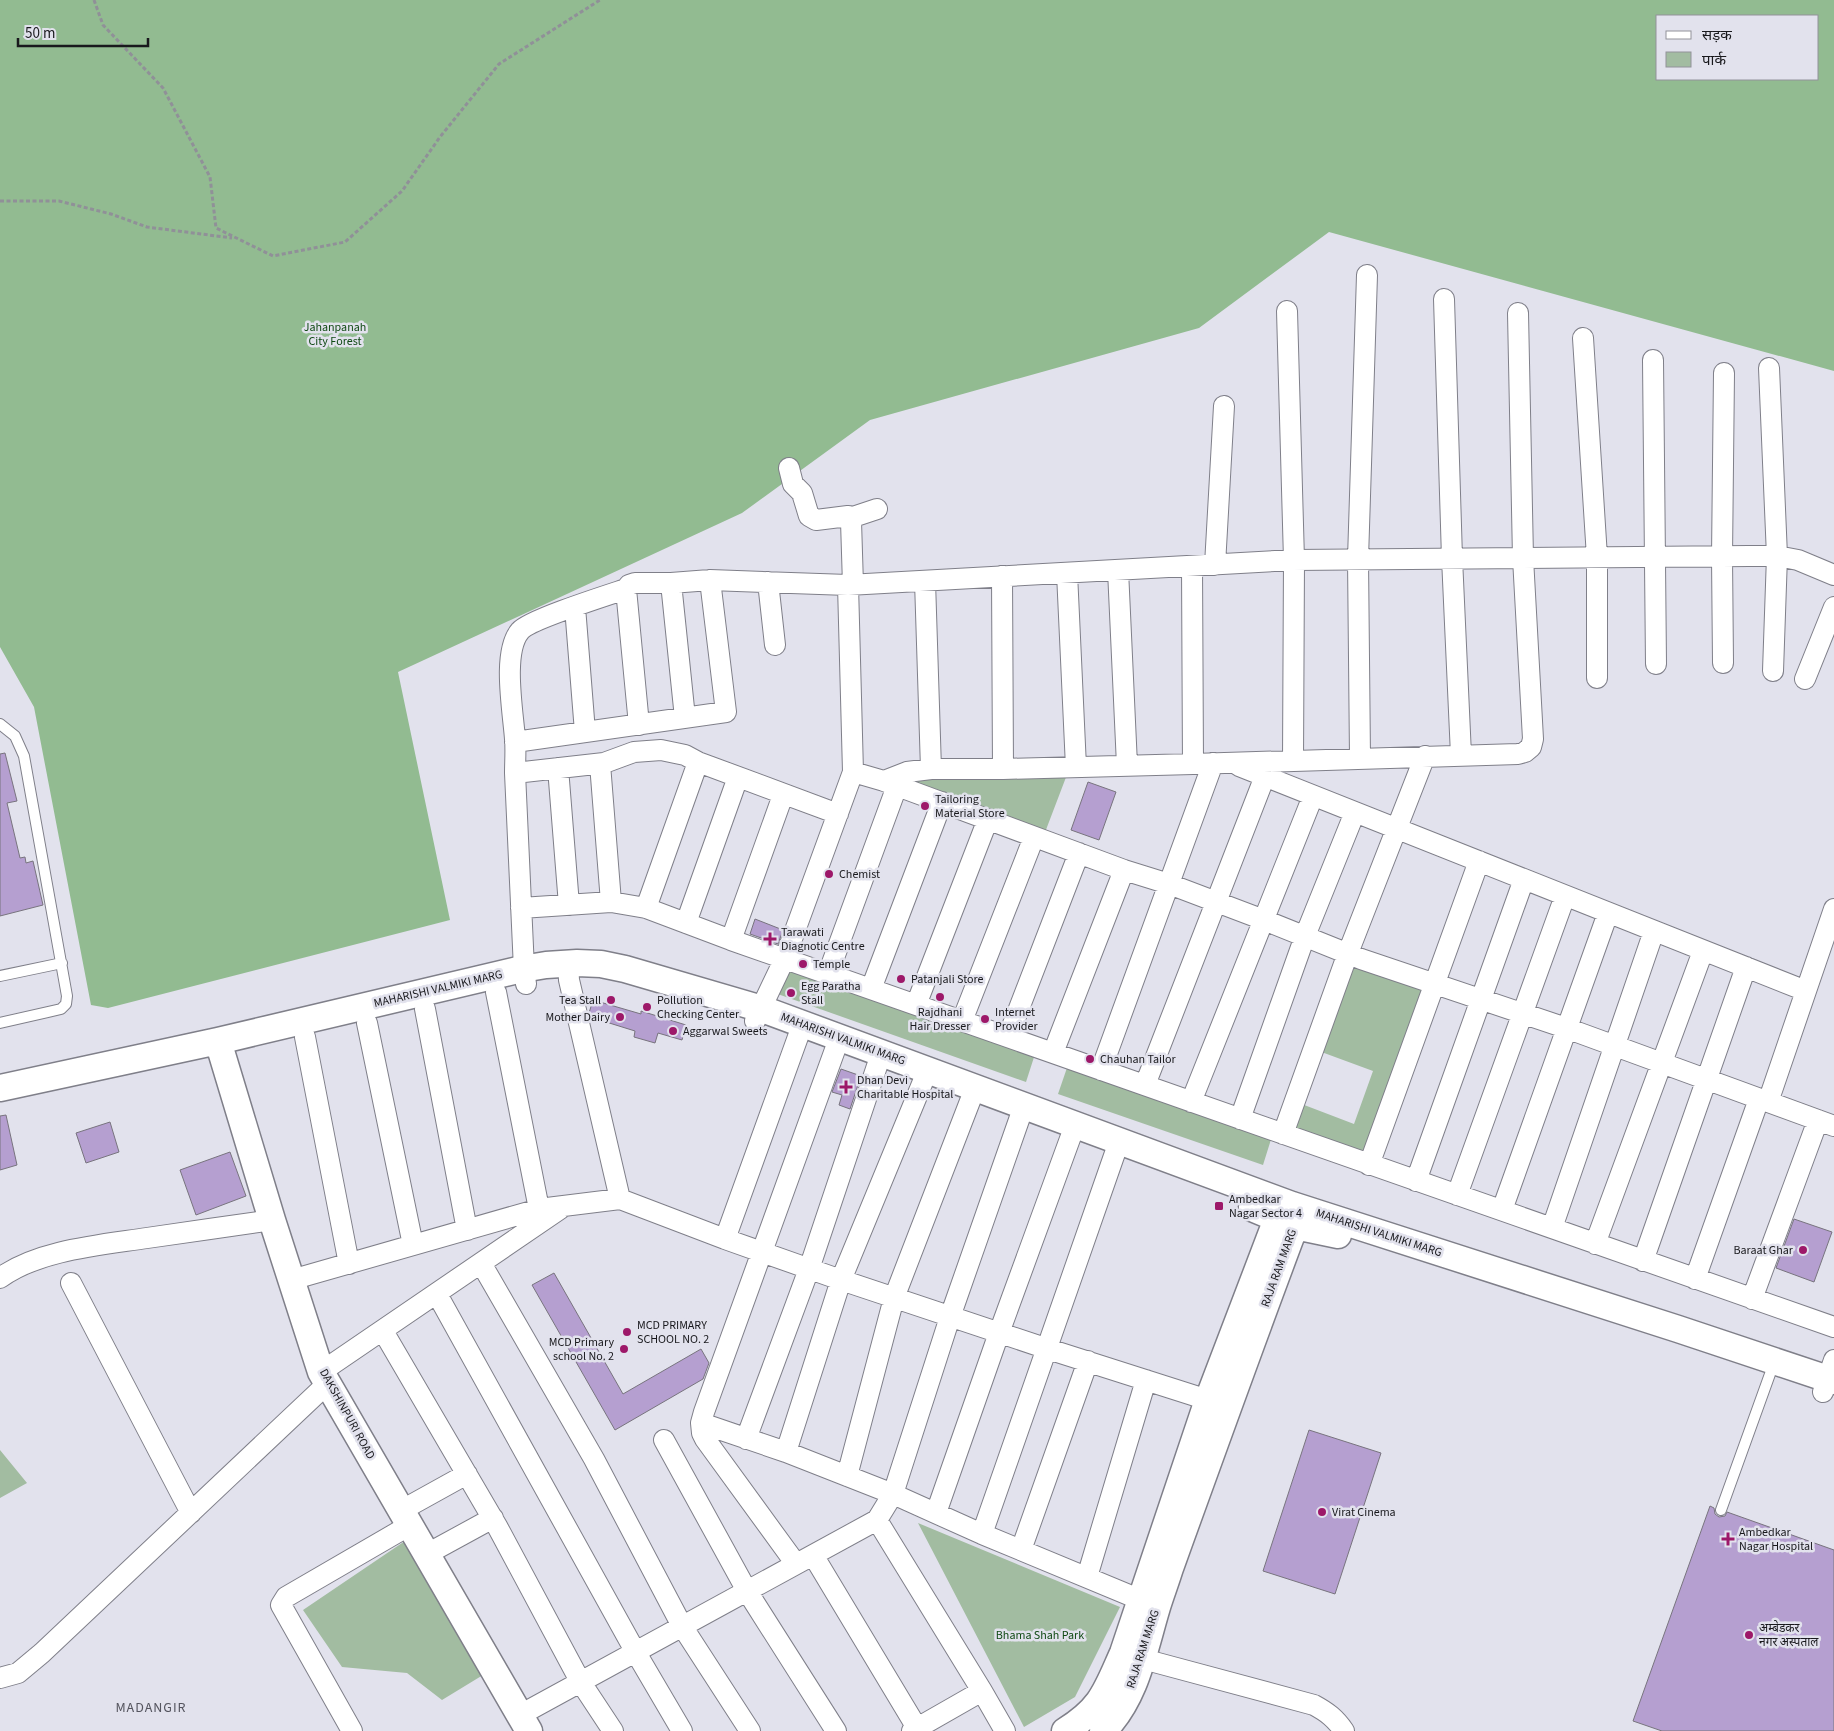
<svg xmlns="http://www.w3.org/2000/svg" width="1834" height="1731" viewBox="0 0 1834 1731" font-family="'Source Sans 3','Noto Sans Devanagari',sans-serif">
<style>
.green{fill:#a2bca1}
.forest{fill:#92bb91;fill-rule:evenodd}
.building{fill:#b59fd0;stroke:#78747e}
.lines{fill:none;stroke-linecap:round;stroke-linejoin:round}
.service-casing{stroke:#7f7f89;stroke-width:12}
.minor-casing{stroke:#7f7f89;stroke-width:22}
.tertiary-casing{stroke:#7f7f89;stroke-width:29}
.path{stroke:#909098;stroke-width:3;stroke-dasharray:4 2.5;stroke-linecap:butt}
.service{stroke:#fff;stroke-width:10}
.minor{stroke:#fff;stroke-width:20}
.tertiary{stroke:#fff;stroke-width:26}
.poi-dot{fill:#9d1869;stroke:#e2e2ed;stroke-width:2}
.labels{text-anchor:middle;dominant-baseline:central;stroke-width:5;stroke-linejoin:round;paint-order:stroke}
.park-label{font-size:12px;fill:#104a14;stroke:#e2e2ed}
.poi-label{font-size:12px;fill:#19191d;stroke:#e2e2ed;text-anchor:start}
.street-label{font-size:12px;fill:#19191d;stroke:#e2e2ed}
.neighbourhood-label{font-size:14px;letter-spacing:1px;fill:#55555f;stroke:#e2e2ed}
</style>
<rect width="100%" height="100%" fill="#e2e2ed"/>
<path class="green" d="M 1068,772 L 1044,835 L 895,780 Z
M 1349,957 L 1430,985 L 1367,1159 L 1289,1132 L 1299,1103 L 1354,1124 L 1373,1071 L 1316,1050 Z
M 786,961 L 1036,1051 L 1026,1082 L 772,992 Z
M 1069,1062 L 1273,1133 L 1263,1165 L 1058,1094 Z
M 0,1450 L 27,1483 L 0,1498 Z
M 918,1523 L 1120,1607 L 1075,1697 L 1024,1727 Z
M 405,1541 L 483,1675 L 442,1700 L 407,1673 L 342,1667 L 303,1610 Z"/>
<path class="forest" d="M 0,0 L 1834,0 L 1834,371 L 1329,232 L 1199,328 L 870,420 L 742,513 L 398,672 L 450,920 L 108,1008 L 91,1005 L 34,707 L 0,647 ZM 1658,16 L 1818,16 L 1818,79 L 1658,79 Z"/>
<path class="building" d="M 5,753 L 17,801 L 7,803 L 20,858 L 25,857 L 26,863 L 33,861 L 43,905 L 0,916 L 0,754 Z
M 1088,782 L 1116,792 L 1099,840 L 1071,830 Z
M 755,919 L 783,930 L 778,944 L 750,934 Z
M 593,1000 L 641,1014 L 641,1011 L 686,1025 L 682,1040 L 658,1033 L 655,1043 L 634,1037 L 635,1031 L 590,1017 L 589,1013 Z
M 841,1069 L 861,1076 L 850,1109 L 839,1105 L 842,1095 L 832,1092 Z
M 6,1115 L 17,1165 L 0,1170 L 0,1116 Z
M 110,1122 L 119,1152 L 86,1163 L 76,1133 Z
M 230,1152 L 246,1196 L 196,1215 L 180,1170 Z
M 1794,1219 L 1832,1232 L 1814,1282 L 1776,1268 Z
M 554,1273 L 623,1394 L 701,1349 L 709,1363 L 703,1379 L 615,1430 L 532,1285 Z
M 1309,1430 L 1381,1453 L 1335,1594 L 1263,1571 Z
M 1710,1506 L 1714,1508 L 1715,1514 L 1719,1517 L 1725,1516 L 1727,1512 L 1834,1550 L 1834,1731 L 1662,1731 L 1633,1721 Z"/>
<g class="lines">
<g class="service-casing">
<path id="service" d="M 0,724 L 15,736 L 24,756 L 67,996 L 66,1004 L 61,1009 L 0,1023
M 0,976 L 62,963
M 1721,1510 L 1770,1374"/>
</g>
<g class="minor-casing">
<path id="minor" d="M 1444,299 L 1452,558 L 1461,755
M 1287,311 L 1294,560 L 1293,760
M 1583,338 L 1597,557 L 1597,678
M 1653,360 L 1656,664
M 1769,368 L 1777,556 L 1773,671
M 789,468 L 793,484 L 802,493 L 809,516 L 816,520 L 848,516 L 851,521 L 853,585
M 850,518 L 877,509
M 1215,565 L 1224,406
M 1192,566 L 1193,764
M 1118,570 L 1127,765
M 1067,573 L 1076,767
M 1002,576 L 1003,769
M 925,581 L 931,769
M 768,582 L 775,645
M 671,583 L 685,718
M 626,589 L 639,725
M 575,607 L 585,732
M 1723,663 L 1722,557 L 1724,373
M 1805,679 L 1834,607
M 515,742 L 726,712 L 710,580
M 1360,758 L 1358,559 L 1367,275
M 600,764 L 611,902
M 1239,766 L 1806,991
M 558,768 L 569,905
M 853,772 L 884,781 L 1124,870 L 1169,884 L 1264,920 L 1361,959 L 1566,1028 L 1834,1126
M 515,773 L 604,763 L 634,752 L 661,750 L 685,755 L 698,762 L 838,814
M 884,781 L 907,772 L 931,769 L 1003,769 L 1193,764 L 1518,754 L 1525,752 L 1531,747 L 1533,739 L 1523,558 L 1518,313
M 521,908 L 611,902 L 646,908 L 731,940 L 1834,1327
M 646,908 L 698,762
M 686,923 L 738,777
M 731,940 L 783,795
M 568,963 L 569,980 L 620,1199
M 828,974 L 897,786
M 526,984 L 524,969 L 515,773 C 515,762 516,750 515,739 C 513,711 502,652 520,631 C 529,620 608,595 626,589 L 629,585 L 635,583 L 671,583 L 710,580 L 848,585 L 1294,560 L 1749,556 L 1777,556 L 1798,560 L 1834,575
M 871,989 L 942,802
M 496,992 L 539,1209
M 916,1005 L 988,819
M 425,1009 L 467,1230
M 755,1021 L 785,958 L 853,772 L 848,585
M 962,1021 L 1034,837
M 367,1023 L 413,1245
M 305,1037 L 349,1264
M 1008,1037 L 1079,853
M 836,1047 L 704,1412 L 701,1423 L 786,1452 L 893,1494 L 982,1534 L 1153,1605
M 1053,1053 L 1124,870
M 1101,1070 L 1213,763
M 1145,1085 L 1265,776
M 1191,1102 L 1313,796
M 1768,1102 L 1834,909
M 1240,1119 L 1305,936 L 1355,812
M 1283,1134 L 1348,953 L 1425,756
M 1369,1165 L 1479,861
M 1416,1181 L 1524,879
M 1457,1195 L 1565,896
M 1502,1210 L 1608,913
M 1552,1228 L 1654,931
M 725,1239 L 803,1023
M 1595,1244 L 1703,951
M 1643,1261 L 1746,967
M 481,1263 L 594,1459 L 682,1626 L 750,1731
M 0,1278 C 38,1250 101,1245 147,1238 C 189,1232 230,1226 272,1220
M 1695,1279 L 1759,1099
M 291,1280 L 539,1209 L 620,1199 L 725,1239 L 841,1280 L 1048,1349 L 1208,1400 L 1221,1403
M 71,1283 L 191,1513
M 437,1294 L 635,1651 L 682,1731
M 1752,1299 L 1818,1120
M 383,1331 L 497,1526 L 580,1681 L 613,1731
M 321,1372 L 560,1209
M 1823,1392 L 1834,1360
M 701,1423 L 702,1433 L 705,1439 L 796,1564
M 746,1439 L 809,1269 L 878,1063
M 664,1440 L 747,1591 L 836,1731
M 786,1452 L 841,1280 L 924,1079
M 847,1476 L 894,1298 L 972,1096
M 402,1510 L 467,1474
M 936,1513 L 999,1333 L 1071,1136
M 877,1520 L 982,1691 L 1005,1731
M 982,1534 L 1115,1153
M 1021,1550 L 1088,1361
M 427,1554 L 493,1518
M 813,1555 L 917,1728
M 1087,1577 L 1146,1380
M 1128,1655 L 1314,1705 C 1327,1712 1335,1718 1344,1731
M 0,1678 L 18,1673 L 42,1653 L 328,1383
M 520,1715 L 877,1520 L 893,1494 L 950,1317 L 1020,1117
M 352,1731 L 281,1605 L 286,1597 L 410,1525
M 912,1731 L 982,1691"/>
</g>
<g class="tertiary-casing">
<path id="tertiary" d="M 218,1041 L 272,1220 L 321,1372 L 529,1731
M 0,1088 L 218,1041 L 522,969 L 546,965 L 577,963 L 601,964 L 625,969 L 762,1009 L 1292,1205 L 1678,1329 L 1834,1381
M 1252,1208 L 1295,1226 L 1338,1235
M 1065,1731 C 1102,1708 1106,1691 1123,1653 L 1208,1400 L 1277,1219 L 1290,1207
M 1103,1731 C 1136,1699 1144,1650 1157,1607 C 1161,1594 1166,1581 1170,1568 C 1211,1454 1252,1340 1295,1226 L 1293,1208"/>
</g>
<path class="path" d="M 94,0 L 103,25 L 163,88 L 210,177 L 216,228 L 273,256 L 345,242 L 402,191 L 440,137 L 499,64 L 600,0
M 0,201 L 59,201 L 111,214 L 147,227 L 232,238"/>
<use href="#service" class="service"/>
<use href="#minor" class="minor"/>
<use href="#tertiary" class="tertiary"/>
</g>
<g class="poi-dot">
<circle cx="925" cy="806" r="5"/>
<circle cx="829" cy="874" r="5"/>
<path d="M767.5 931.5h5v5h5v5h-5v5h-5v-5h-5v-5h5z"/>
<circle cx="803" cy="964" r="5"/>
<circle cx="901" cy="979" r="5"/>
<circle cx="791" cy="993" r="5"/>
<circle cx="940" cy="997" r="5"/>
<circle cx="611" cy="1000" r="5"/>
<circle cx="647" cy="1007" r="5"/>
<circle cx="620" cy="1017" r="5"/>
<circle cx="985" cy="1019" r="5"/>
<circle cx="673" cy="1031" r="5"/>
<circle cx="1090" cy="1059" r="5"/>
<path d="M843.5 1079.5h5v5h5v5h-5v5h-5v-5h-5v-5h5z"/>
<rect x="1214" y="1201" width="10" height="10" rx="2.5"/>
<circle cx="1803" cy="1250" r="5"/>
<circle cx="627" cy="1332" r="5"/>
<circle cx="624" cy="1349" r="5"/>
<circle cx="1322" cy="1512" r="5"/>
<path d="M1725.5 1531.5h5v5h5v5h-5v5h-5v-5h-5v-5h5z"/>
<circle cx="1749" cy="1635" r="5"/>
</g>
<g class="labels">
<g class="park-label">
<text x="335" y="327">Jahanpanah<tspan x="335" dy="14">City Forest</tspan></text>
<text x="1040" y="1635">Bhama Shah Park</text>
</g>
<g class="poi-label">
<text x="935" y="799">Tailoring<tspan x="935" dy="14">Material Store</tspan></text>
<text x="839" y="874">Chemist</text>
<text x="781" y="932">Tarawati<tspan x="781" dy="14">Diagnotic Centre</tspan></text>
<text x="813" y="964">Temple</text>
<text x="911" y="979">Patanjali Store</text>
<text x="801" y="986">Egg Paratha<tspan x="801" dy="14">Stall</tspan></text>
<text x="601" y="1000" text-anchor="end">Tea Stall</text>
<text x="657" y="1000">Pollution<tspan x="657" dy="14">Checking Center</tspan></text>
<text x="940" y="1012" text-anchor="middle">Rajdhani<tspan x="940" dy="14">Hair Dresser</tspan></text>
<text x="995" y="1012">Internet<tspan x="995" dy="14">Provider</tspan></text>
<text x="610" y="1017" text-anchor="end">Mother Dairy</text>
<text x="683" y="1031">Aggarwal Sweets</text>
<text x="1100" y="1059">Chauhan Tailor</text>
<text x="857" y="1080">Dhan Devi<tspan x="857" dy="14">Charitable Hospital</tspan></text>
<text x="1229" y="1199">Ambedkar<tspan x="1229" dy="14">Nagar Sector 4</tspan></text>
<text x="1793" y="1250" text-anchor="end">Baraat Ghar</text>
<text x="637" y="1325">MCD PRIMARY<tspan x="637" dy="14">SCHOOL NO. 2</tspan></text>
<text x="614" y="1342" text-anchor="end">MCD Primary<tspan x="614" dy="14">school No. 2</tspan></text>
<text x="1332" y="1512">Virat Cinema</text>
<text x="1739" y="1532">Ambedkar<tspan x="1739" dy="14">Nagar Hospital</tspan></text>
<text x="1759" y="1628">अम्बेडकर<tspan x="1759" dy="14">नगर अस्पताल</tspan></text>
</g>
<g class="street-label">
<text transform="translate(438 989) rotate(-13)">MAHARISHI VALMIKI MARG</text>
<text transform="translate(843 1039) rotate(20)">MAHARISHI VALMIKI MARG</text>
<text transform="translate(1379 1233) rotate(18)">MAHARISHI VALMIKI MARG</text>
<text transform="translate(1279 1268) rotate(-70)">RAJA RAM MARG</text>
<text transform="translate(347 1414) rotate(61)">DAKSHINPURI ROAD</text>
<text transform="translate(1143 1649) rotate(-72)">RAJA RAM MARG</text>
</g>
<g class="neighbourhood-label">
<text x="151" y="1708">MADANGIR</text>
</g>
</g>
<rect x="1656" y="15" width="162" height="65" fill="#e2e2ed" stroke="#92929a"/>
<rect x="1666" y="31" width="25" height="8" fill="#ffffff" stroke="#92929a"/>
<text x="1702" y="40" font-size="15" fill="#19191d">सड़क</text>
<rect x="1666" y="52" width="25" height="15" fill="#a2bca1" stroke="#92929a"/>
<text x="1702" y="65" font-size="15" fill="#19191d">पार्क</text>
<path d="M18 38v8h130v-8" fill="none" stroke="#19191d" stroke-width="2.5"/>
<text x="25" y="38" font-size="15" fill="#19191d" stroke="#e2e2ed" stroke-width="4" paint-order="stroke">50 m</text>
</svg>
